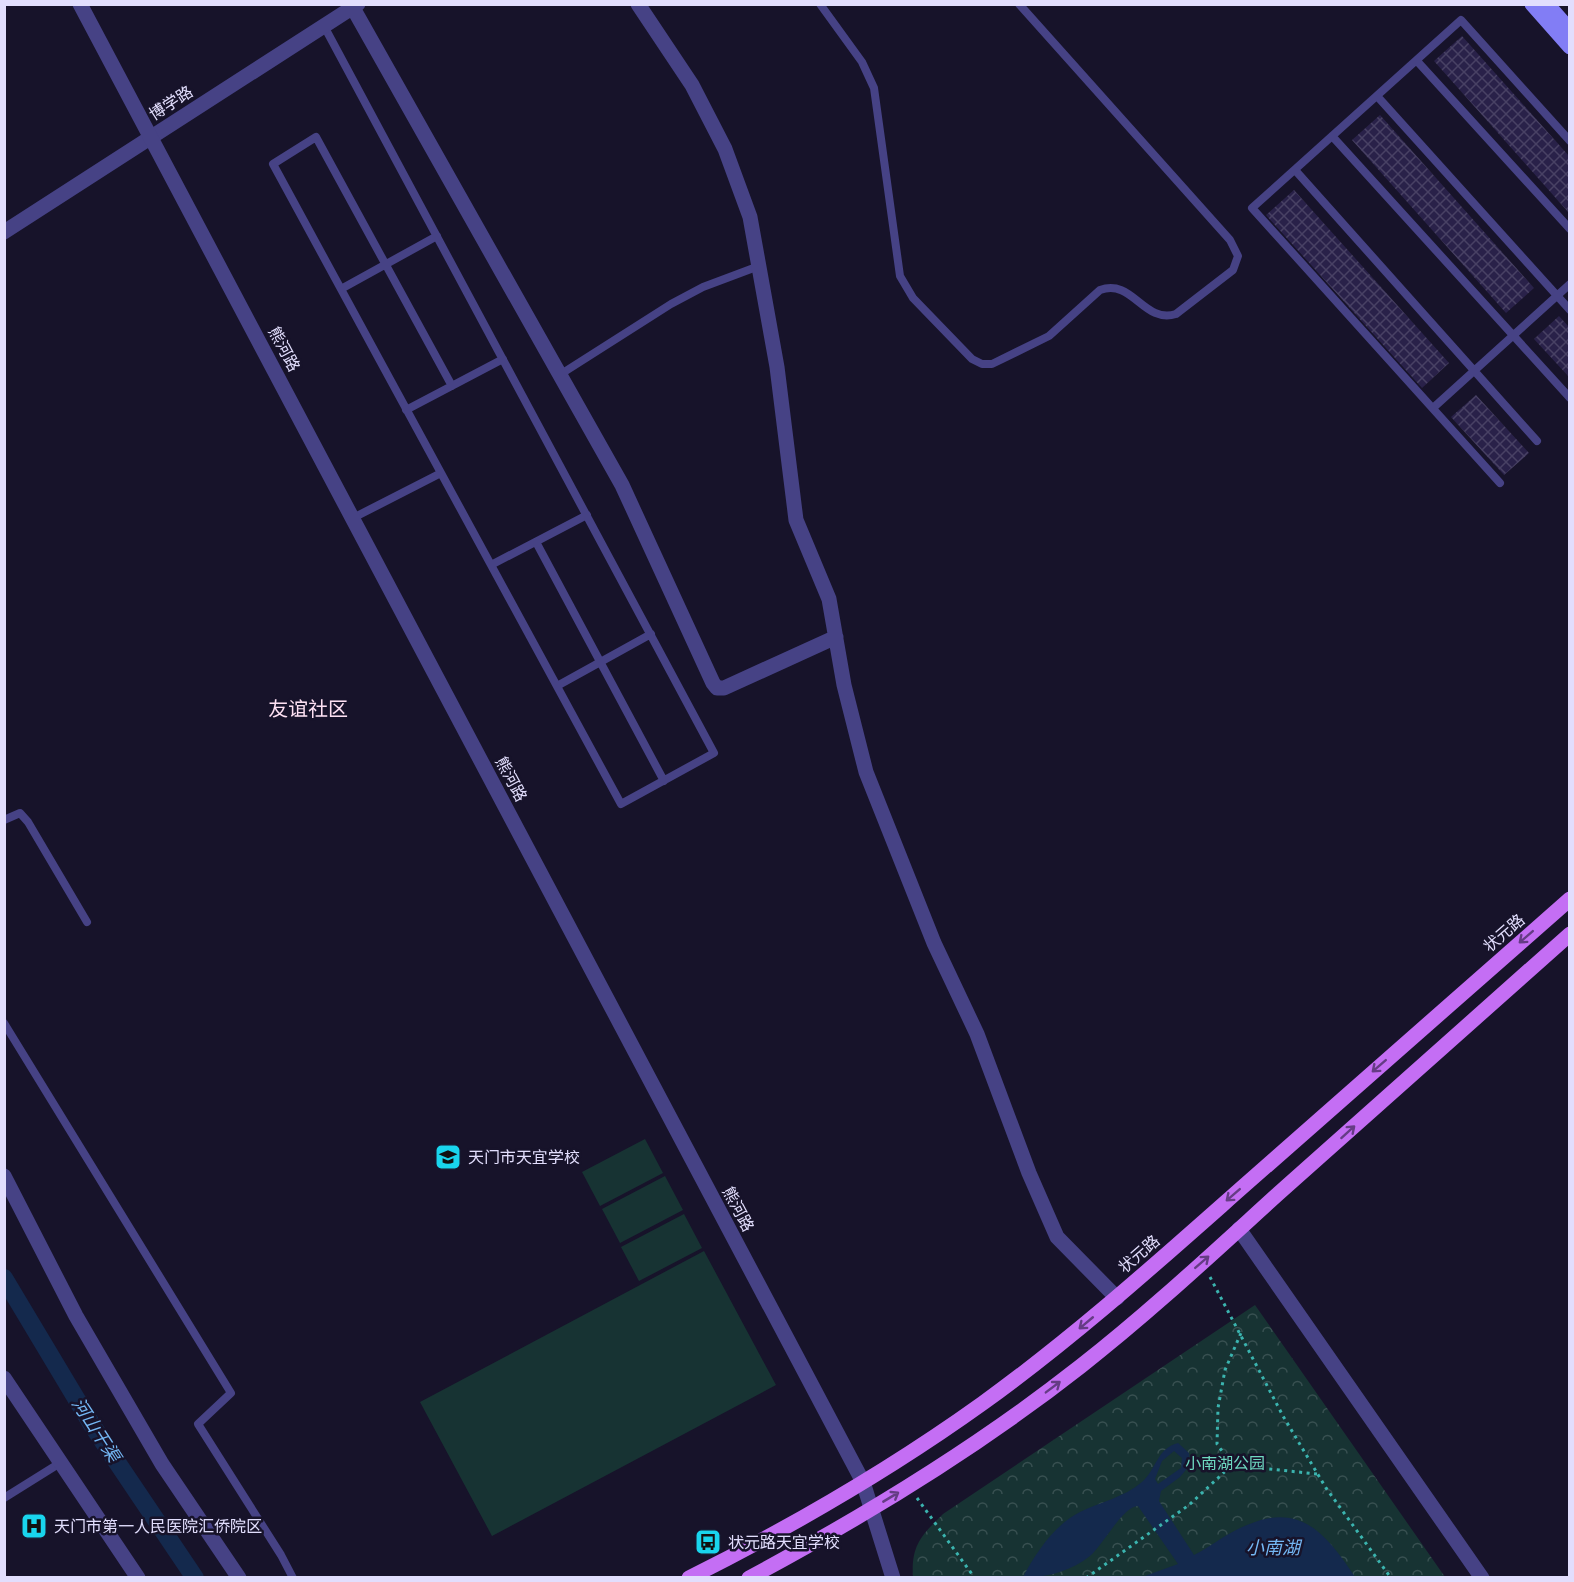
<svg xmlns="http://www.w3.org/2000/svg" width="1574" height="1582" viewBox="0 0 1574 1582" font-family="'DM Sans','Noto Sans SC',sans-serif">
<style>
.grass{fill:#173333}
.forest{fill:url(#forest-crowns)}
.water{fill:#14294d;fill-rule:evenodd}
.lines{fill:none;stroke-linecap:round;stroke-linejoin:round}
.canal{stroke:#14294d;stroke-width:18}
.building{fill:url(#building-cross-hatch)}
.path{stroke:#3bb4af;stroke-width:3;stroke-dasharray:3 4.5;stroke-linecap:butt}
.service{stroke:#464285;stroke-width:8}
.minor{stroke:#464285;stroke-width:15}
.tertiary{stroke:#464285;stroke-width:15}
.secondary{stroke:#827df5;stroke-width:15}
.primary{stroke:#c46ef4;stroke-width:15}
.oneway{stroke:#653c85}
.labels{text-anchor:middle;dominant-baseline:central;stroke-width:5;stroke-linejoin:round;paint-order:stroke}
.street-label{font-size:16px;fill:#e2defd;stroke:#17132a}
.poi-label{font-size:16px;fill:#e2defd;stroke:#17132a;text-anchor:start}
.park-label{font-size:16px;fill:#6ed9c0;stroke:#17132a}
.water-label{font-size:18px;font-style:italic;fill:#74b7f4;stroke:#17132a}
.quarter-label{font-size:20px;fill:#fde0f2;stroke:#17132a}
</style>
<defs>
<pattern id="forest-crowns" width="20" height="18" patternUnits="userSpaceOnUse" patternTransform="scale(1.5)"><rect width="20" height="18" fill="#173333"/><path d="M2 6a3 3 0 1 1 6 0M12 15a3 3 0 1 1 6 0" fill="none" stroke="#385051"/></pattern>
<pattern id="building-cross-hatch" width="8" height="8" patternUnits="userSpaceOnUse" patternTransform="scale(1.5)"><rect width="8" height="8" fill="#292149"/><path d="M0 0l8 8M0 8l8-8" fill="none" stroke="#484164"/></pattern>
</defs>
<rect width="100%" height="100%" fill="#17132a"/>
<path class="grass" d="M 645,1139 L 663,1173 L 600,1206 L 582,1172 Z
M 665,1176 L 683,1210 L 620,1243 L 602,1209 Z
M 684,1214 L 702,1248 L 639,1281 L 621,1247 Z
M 704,1251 L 776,1385 L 492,1536 L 420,1402 Z"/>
<path class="forest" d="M 1255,1305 L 1445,1577 L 913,1578 C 911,1545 921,1536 943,1514 Z"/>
<path class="water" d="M 1178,1443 L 1189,1453 L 1190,1465 L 1180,1477 L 1161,1491 L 1159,1501 L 1194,1555 C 1212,1546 1228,1532 1247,1525 C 1301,1501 1328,1536 1355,1577 L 1142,1577 L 1178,1564 L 1138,1506 C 1122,1507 1104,1544 1090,1556 C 1071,1571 1047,1578 1023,1577 C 1036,1553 1054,1525 1080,1512 C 1102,1501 1123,1498 1142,1482 C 1157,1469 1156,1449 1178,1443 ZM 1174,1451 L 1182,1458 L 1181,1468 L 1158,1484 L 1155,1479 L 1162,1461 Z"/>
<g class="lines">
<path class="canal" d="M 4,1278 L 92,1425 L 195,1578"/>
</g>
<path class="building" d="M 1462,36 L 1569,156 L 1569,213 L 1434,61 Z
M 1380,115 L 1534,288 L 1506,313 L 1352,140 Z
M 1294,190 L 1449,363 L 1422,388 L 1266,215 Z
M 1559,316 L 1569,327 L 1569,377 L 1534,339 Z
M 1476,395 L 1529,453 L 1504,475 L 1451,417 Z"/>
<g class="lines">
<path class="path" d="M 1210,1277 L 1283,1416 L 1326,1488 L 1391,1578
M 1232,1465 L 1317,1474
M 917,1498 L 974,1577
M 1086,1578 L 1189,1505 L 1232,1465 L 1217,1444 L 1218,1408 L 1225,1370 L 1241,1333"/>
<path class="service" d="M 820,4 L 862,62 L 874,88 L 900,276 L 913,298 L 972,359 L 982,364 L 992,364 L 1049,336 L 1100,290 C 1133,278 1143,324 1176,314 L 1233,270 L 1238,256 L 1230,240 L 1019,4
M 324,26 L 714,753 L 621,804 L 273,164 L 316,137 L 452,386
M 1417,61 L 1570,229
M 1377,96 L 1570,310
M 1332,136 L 1570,398
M 1295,170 L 1537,441
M 341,289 L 437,236
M 561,374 L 671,304 L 703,287 L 759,266
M 1433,408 L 1570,284
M 406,410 L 503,359
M 1500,483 L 1252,208 L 1461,20 L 1570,141
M 353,518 L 441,473
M 536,542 L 664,781
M 491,565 L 587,515
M 557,686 L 651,634
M 4,820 L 20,813 L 28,822 L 87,922
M 4,1023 L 231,1393 L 198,1424 L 281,1555 L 293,1578
M 4,1498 L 60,1463"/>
<path class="minor" d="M 638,4 L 692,85 L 725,149 L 750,217 L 777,367 L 796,520 L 829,599 L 844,685 L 866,772 L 934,943 L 977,1034 L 1029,1173 L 1057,1237 L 1117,1298
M 353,8 L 622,485 L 713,683 L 717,688 L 724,688 L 836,637
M 4,232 L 358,4
M 4,1176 L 76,1316 L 162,1464 L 239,1578
M 1239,1229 L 1482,1578
M 4,1378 L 138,1578"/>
<path class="tertiary" d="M 80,4 L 863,1482 L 893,1578"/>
<path class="secondary" d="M 1532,4 L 1570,47
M 1547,4 L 1570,30"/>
<path class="primary" d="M 689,1578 C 791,1527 891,1469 983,1403 C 1076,1336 1160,1260 1246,1184 C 1354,1089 1462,994 1570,899
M 749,1578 C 865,1516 978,1447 1081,1366 C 1150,1312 1214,1252 1279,1193 C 1376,1107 1473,1021 1570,934"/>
</g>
<defs><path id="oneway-shaft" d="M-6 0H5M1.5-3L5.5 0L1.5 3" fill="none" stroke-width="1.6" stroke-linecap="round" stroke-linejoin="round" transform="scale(1.5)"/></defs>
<g class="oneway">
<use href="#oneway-shaft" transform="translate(1526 937) rotate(139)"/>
<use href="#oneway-shaft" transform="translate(1379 1066) rotate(139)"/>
<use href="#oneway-shaft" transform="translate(1348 1132) rotate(-42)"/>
<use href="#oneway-shaft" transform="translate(1233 1195) rotate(139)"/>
<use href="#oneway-shaft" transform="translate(1202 1262) rotate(-41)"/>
<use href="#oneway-shaft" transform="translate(1086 1323) rotate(140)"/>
<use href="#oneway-shaft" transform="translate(1053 1387) rotate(-37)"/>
<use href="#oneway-shaft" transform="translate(891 1497) rotate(-31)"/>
</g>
<defs>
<g id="school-square" transform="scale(1.35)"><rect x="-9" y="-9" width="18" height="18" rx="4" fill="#19d5ed" stroke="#17132a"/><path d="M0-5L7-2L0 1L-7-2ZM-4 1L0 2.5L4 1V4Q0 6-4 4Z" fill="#111"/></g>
<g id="hospital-square" transform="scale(1.35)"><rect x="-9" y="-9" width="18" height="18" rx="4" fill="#19d5ed" stroke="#17132a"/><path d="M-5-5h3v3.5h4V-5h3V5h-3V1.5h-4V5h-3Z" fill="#111"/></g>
<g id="bus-square" transform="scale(1.35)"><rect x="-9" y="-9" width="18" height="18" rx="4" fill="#19d5ed" stroke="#17132a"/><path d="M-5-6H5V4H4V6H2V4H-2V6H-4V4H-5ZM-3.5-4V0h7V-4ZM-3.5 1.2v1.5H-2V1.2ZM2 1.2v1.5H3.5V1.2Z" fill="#111"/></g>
</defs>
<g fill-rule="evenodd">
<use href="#school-square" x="448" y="1157"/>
<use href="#hospital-square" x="34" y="1526"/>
<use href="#bus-square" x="708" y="1542"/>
</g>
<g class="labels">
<g class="street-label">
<text transform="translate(171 103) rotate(-33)">博学路</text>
<text transform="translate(284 349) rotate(62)">熊河路</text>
<text transform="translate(511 779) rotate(62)">熊河路</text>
<text transform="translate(1504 933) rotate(-41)">状元路</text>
<text transform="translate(738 1209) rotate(62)">熊河路</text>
<text transform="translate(1139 1254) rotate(-41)">状元路</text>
</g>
<g class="poi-label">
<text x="468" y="1157">天门市天宜学校</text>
<text x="54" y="1526">天门市第一人民医院汇侨院区</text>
<text x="728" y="1542">状元路天宜学校</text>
</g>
<g class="park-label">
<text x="1225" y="1463">小南湖公园</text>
</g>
<g class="water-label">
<text transform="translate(96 1430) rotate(57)">河山干渠</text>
<text x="1273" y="1548">小南湖</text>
</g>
<g class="quarter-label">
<text x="308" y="709">友谊社区</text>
</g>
</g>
<rect width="1574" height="1582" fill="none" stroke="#e2defd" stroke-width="12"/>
</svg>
